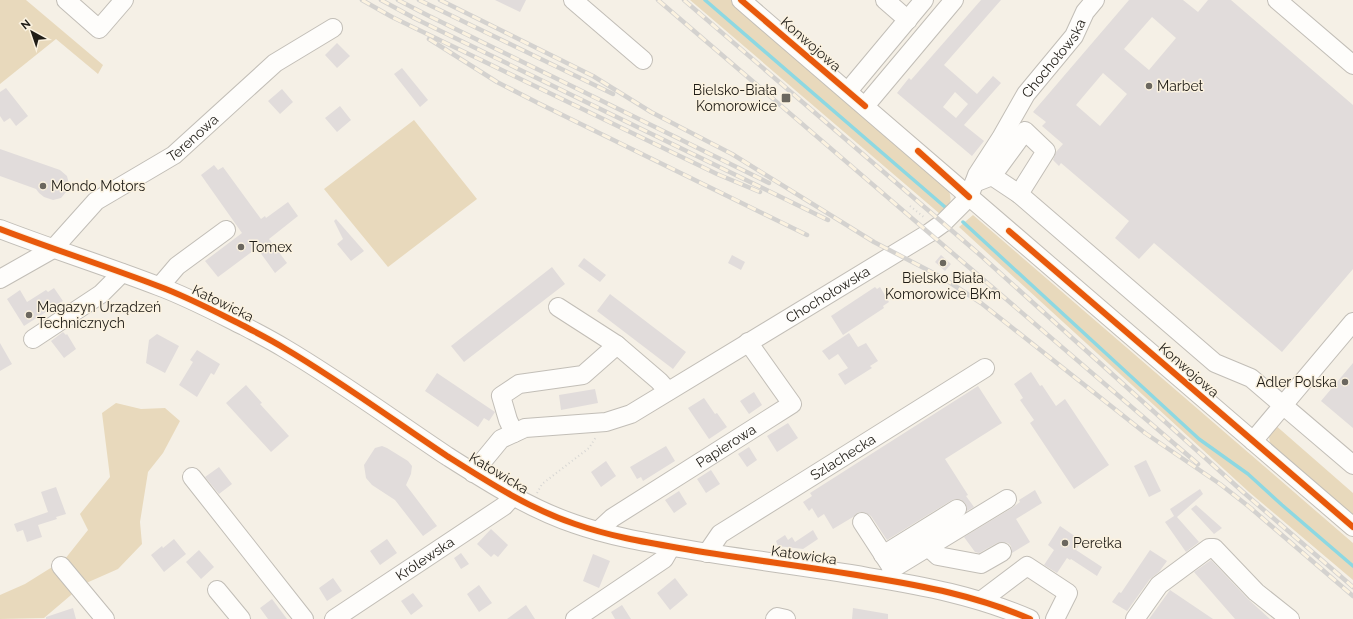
<svg xmlns="http://www.w3.org/2000/svg" width="1353" height="619" viewBox="0 0 1353 619" font-family="Raleway,sans-serif">
<style>
.green{fill:#e8d9bc}
.lines{fill:none;stroke-linecap:round;stroke-linejoin:round}
.stream{stroke:#8dd8e2;stroke-width:3.5}
.building{fill:#e1dcdb;fill-rule:evenodd}
.minor-casing{stroke:#c2beb7;stroke-width:20}
.path{stroke:#d7d6d3;stroke-width:2;stroke-dasharray:1 3;stroke-linecap:butt}
.minor{stroke:#fefdfb;stroke-width:18}
.rail-casing{stroke:#d4d2cf;stroke-width:4.5}
.rail{stroke:#fbf2e0;stroke-width:3;stroke-dasharray:9;stroke-linecap:butt}
.cycleway-casing{stroke:#fbf2e0;stroke-width:8}
.cycleway{stroke:#e8590c;stroke-width:6}
.poi-dot{fill:#6b675f;stroke:#fbf2e0;stroke-width:1.5}
.labels{text-anchor:middle;dominant-baseline:central;stroke-width:3;stroke-linejoin:round;paint-order:stroke}
.street-label{font-size:14px;fill:#201d17;stroke:#fbf2e0}
.poi-label{font-size:14px;fill:#201d17;stroke:#fbf2e0;text-anchor:start}
</style>
<rect width="100%" height="100%" fill="#f5f0e6"/>
<path class="green" d="M 0,0 L 26,0 L 103,65 L 98,74 L 56,39 L 0,84 Z
M 690,0 L 731,0 L 947,185 C 953,202 952,202 940,214 Z
M 414,120 L 477,199 L 388,267 L 324,189 Z
M 973,215 L 1353,543 L 1353,580 L 1249,492 L 959,227 Z
M 116,403 L 141,409 L 165,408 L 180,421 L 163,453 L 148,472 L 140,522 L 142,544 L 118,569 L 84,584 L 44,618 L 0,619 L 0,595 L 25,584 L 65,559 L 88,530 L 80,514 L 110,477 L 102,413 Z
M 1274,424 L 1353,493 L 1353,519 L 1270,444 L 1269,436 Z"/>
<g class="lines">
<path class="stream" d="M 705,0 L 945,207
M 963,222 L 1199,439 L 1248,474 L 1282,505 L 1353,566"/>
</g>
<path class="building" d="M 495,0 L 526,0 L 520,12 Z
M 981,0 L 1001,0 L 944,65 L 977,94 L 993,76 L 1001,83 L 964,125 L 984,141 L 972,156 L 897,93 L 909,78 L 911,80 ZM 955,92 L 968,104 L 956,118 L 943,107 Z
M 1129,0 L 1183,0 L 1198,12 L 1208,0 L 1231,0 L 1353,105 L 1353,269 L 1282,352 L 1154,243 L 1139,259 L 1115,238 L 1129,221 L 1061,163 L 1059,166 L 1053,160 L 1056,152 L 1063,144 L 1042,126 L 1046,122 L 1033,112 ZM 1152,17 L 1176,38 L 1149,70 L 1124,49 ZM 1103,73 L 1127,94 L 1100,126 L 1076,105 Z
M 337,43 L 350,56 L 337,68 L 325,55 Z
M 402,68 L 428,100 L 420,107 L 394,74 Z
M 6,88 L 28,116 L 16,126 L 10,118 L 4,122 L 0,116 L 0,92 Z
M 282,89 L 293,102 L 280,114 L 268,101 Z
M 340,106 L 351,120 L 337,132 L 325,118 Z
M 0,149 L 60,170 L 67,176 L 69,184 L 66,192 L 61,198 L 53,200 L 44,197 L 39,193 L 36,189 L 0,176 Z
M 214,165 L 218,170 L 223,167 L 261,219 L 265,216 L 266,218 L 288,202 L 298,216 L 269,239 L 287,263 L 275,273 L 257,248 L 218,277 L 205,261 L 242,233 L 201,175 Z
M 336,219 L 364,251 L 351,261 L 337,244 L 343,239 L 334,221 Z
M 732,255 L 745,262 L 741,270 L 728,263 Z
M 941,255 L 951,264 L 945,271 L 935,262 Z
M 584,258 L 606,275 L 600,282 L 578,266 Z
M 552,267 L 565,284 L 464,362 L 451,346 Z
M 875,287 L 877,289 L 880,287 L 889,302 L 883,306 L 884,308 L 843,335 L 831,316 Z
M 54,288 L 63,301 L 24,326 L 7,299 L 20,290 L 27,302 L 46,290 L 48,292 Z
M 610,294 L 686,352 L 673,369 L 597,311 Z
M 63,332 L 66,335 L 67,334 L 76,349 L 64,358 L 51,341 Z
M 849,333 L 858,347 L 866,343 L 878,361 L 870,366 L 872,368 L 845,385 L 838,374 L 848,368 L 838,354 L 829,360 L 822,351 Z
M 157,334 L 179,346 L 165,373 L 146,363 L 149,340 Z
M 0,343 L 12,364 L 0,371 Z
M 197,350 L 220,364 L 214,375 L 211,373 L 197,397 L 179,385 L 193,362 L 190,360 Z
M 1353,363 L 1353,428 L 1321,401 Z
M 1031,372 L 1040,386 L 1042,385 L 1056,406 L 1065,399 L 1109,465 L 1074,489 L 1030,423 L 1034,420 L 1020,400 L 1023,398 L 1014,384 Z
M 437,373 L 495,412 L 489,421 L 484,418 L 478,427 L 425,391 Z
M 246,385 L 262,403 L 260,404 L 289,436 L 271,452 L 226,403 Z
M 978,386 L 1002,423 L 945,459 L 968,495 L 966,496 L 974,507 L 967,511 L 966,504 L 962,500 L 957,499 L 952,500 L 887,540 L 871,516 L 866,513 L 861,512 L 857,513 L 853,517 L 833,529 L 824,514 L 818,518 L 812,508 L 809,511 L 803,502 L 812,496 L 810,493 Z
M 595,389 L 598,403 L 561,410 L 559,395 Z
M 754,392 L 762,405 L 749,414 L 740,401 Z
M 704,398 L 715,414 L 717,413 L 727,427 L 709,439 L 688,408 Z
M 788,423 L 798,438 L 777,452 L 767,436 Z
M 382,446 L 387,448 L 408,461 L 412,466 L 411,474 L 406,485 L 437,526 L 423,536 L 395,500 L 372,485 L 366,478 L 364,465 L 373,451 L 375,448 Z
M 666,446 L 675,461 L 643,481 L 641,477 L 637,479 L 630,467 Z
M 749,447 L 757,460 L 747,467 L 738,454 Z
M 1146,460 L 1161,491 L 1149,497 L 1134,466 Z
M 606,461 L 616,476 L 601,487 L 591,472 Z
M 219,467 L 232,484 L 219,494 L 205,477 Z
M 711,470 L 720,484 L 706,493 L 697,479 Z
M 56,487 L 66,514 L 56,517 L 57,519 L 38,525 L 42,537 L 27,542 L 23,530 L 17,532 L 14,524 L 48,512 L 41,492 Z
M 1200,489 L 1203,494 L 1177,517 L 1199,542 L 1186,552 L 1165,522 L 1174,516 L 1170,509 Z
M 1035,490 L 1042,503 L 1016,519 L 1030,542 L 1012,553 L 1011,546 L 1008,543 L 1002,542 L 997,543 L 979,553 L 975,552 L 964,537 L 1012,508 L 1020,502 L 1019,500 Z
M 679,491 L 687,504 L 674,513 L 665,500 Z
M 1196,505 L 1222,528 L 1214,534 L 1191,509 Z
M 1060,526 L 1082,541 L 1076,550 L 1102,567 L 1097,576 L 1071,559 L 1070,560 L 1067,558 L 1057,573 L 1044,565 L 1054,550 L 1048,545 Z
M 491,529 L 508,545 L 498,557 L 494,554 L 491,557 L 477,544 Z
M 813,530 L 818,539 L 803,549 L 778,546 L 776,541 L 785,535 L 788,540 L 792,537 L 795,542 Z
M 174,539 L 186,554 L 164,572 L 151,555 L 162,546 L 163,548 Z
M 387,539 L 397,553 L 380,565 L 370,551 Z
M 199,550 L 214,567 L 201,579 L 186,562 Z
M 1150,550 L 1167,561 L 1159,572 L 1150,579 L 1127,611 L 1112,602 L 1119,592 L 1121,593 Z
M 461,553 L 469,564 L 461,569 L 454,558 Z
M 593,554 L 610,561 L 599,588 L 583,581 Z
M 1211,560 L 1248,599 L 1270,619 L 1235,619 L 1194,572 Z
M 333,578 L 342,591 L 327,601 L 319,588 Z
M 675,578 L 688,595 L 670,610 L 657,593 Z
M 479,585 L 492,603 L 479,612 L 467,594 Z
M 1170,590 L 1213,619 L 1149,619 Z
M 413,593 L 423,606 L 411,615 L 401,601 Z
M 272,599 L 287,619 L 268,619 L 260,608 Z
M 526,605 L 535,619 L 507,619 Z
M 622,605 L 631,619 L 615,619 L 611,612 Z
M 73,608 L 76,619 L 46,619 L 46,617 Z
M 853,608 L 888,614 L 888,619 L 852,619 Z"/>
<g class="lines">
<g class="minor-casing">
<g id="minor">
<path d="M 66,0 L 99,29 L 124,0"/>
<path d="M 573,0 L 643,60"/>
<path d="M 741,0 L 1353,527"/>
<path d="M 885,0 L 908,20"/>
<path d="M 1277,0 L 1353,65"/>
<path d="M 848,91 L 924,0"/>
<path d="M 865,106 L 954,0"/>
<path d="M 992,176 L 1025,131 L 1046,151 L 1019,194"/>
<path d="M 974,183 L 992,176 L 1019,194 L 1215,363 L 1251,378 L 1353,465"/>
<path d="M 0,229 C 52,249 106,266 158,286 C 188,297 216,312 244,326 C 257,333 271,340 284,348 C 340,381 393,420 447,456 C 488,482 530,509 575,524 C 609,536 644,542 679,548 C 742,559 805,566 868,577 C 924,586 977,596 1030,619"/>
<path id="s1" d="M 0,279 L 53,249 L 96,201 L 174,155 L 275,63 L 333,28"/>
<path d="M 160,286 L 177,266 L 226,230"/>
<path d="M 558,307 L 617,345"/>
<path d="M 33,339 L 101,294 L 122,273"/>
<path d="M 514,433 L 508,420 L 501,396 L 519,384 L 583,375 L 617,345 L 659,381 L 668,391"/>
<path d="M 1253,441 L 1353,322"/>
<path id="s2" d="M 473,473 L 501,439 L 525,428 L 606,422 L 631,414 L 929,233 L 943,223 L 969,197 L 977,175 L 1001,138 L 1026,94 L 1074,36 L 1085,12 L 1095,0"/>
<path d="M 192,477 L 304,619"/>
<path d="M 862,522 L 890,565"/>
<path id="s3" d="M 598,531 L 612,518 L 792,404 L 748,342"/>
<path d="M 928,547 L 938,556 L 981,564 L 1002,552"/>
<path id="s4" d="M 707,553 L 720,534 L 985,368"/>
<path d="M 883,555 L 957,509"/>
<path d="M 61,566 L 105,619"/>
<path d="M 889,580 L 892,569 L 1007,499"/>
<path d="M 217,590 L 241,619"/>
<path d="M 982,600 L 1027,566 L 1068,593 L 1055,619"/>
<path id="s5" d="M 334,619 L 504,506 L 513,496"/>
<path d="M 575,619 L 664,559 L 671,547"/>
<path d="M 775,619 L 777,617 L 786,619"/>
<path d="M 1135,619 L 1159,585 L 1209,548 L 1214,548 L 1256,592 L 1290,619"/>
</g>
</g>
<path class="path" d="M 910,206 L 925,218
M 537,493 L 542,484 L 589,448 L 596,437"/>
<use href="#minor" class="minor"/>
<g class="rail-casing">
<path id="rail" d="M 362,0 L 392,17 L 717,174 L 760,192
M 381,0 L 416,19 L 828,220
M 398,0 L 427,15 L 769,183
M 419,0 L 613,94
M 440,0 L 593,76 L 651,112 L 732,154 L 874,242 L 943,278 L 981,303 L 1145,433 L 1220,484 L 1252,509
M 658,0 L 1198,464
M 684,0 L 979,254 L 1243,492 L 1353,587
M 429,39 L 497,82 L 538,103 L 807,235
M 1247,505 L 1353,596"/>
</g>
<use href="#rail" class="rail"/>
<g class="cycleway-casing">
<path id="cycleway" d="M 741,0 L 865,106
M 918,151 L 969,197
M 0,229 C 52,249 106,266 158,286 C 188,297 216,312 244,326 C 257,333 271,340 284,348 C 340,381 393,420 447,456 C 488,482 530,509 575,524 C 609,536 644,542 679,548 C 742,559 805,566 868,577 C 924,586 977,596 1030,619
M 1009,231 L 1353,527"/>
</g>
<use href="#cycleway" class="cycleway"/>
</g>
<g class="poi-dot">
<circle cx="1149" cy="86" r="4"/>
<rect x="781" y="93" width="10" height="10" rx="2"/>
<circle cx="43" cy="186" r="4"/>
<circle cx="241" cy="247" r="4"/>
<circle cx="943" cy="263" r="4"/>
<circle cx="29" cy="315" r="4"/>
<circle cx="1345" cy="382" r="4"/>
<circle cx="1065" cy="543" r="4"/>
</g>
<g class="labels">
<g class="street-label">
<text transform="translate(811 44) rotate(41)">Konwojowa</text>
<text stroke="none"><textPath href="#s2" startOffset="744">Chochołowska</textPath></text>
<text stroke="none"><textPath href="#s1" startOffset="241">Terenowa</textPath></text>
<text stroke="none"><textPath href="#s2" startOffset="408">Chochołowska</textPath></text>
<text transform="translate(223 303) rotate(26)">Katowicka</text>
<text transform="translate(1189 370) rotate(41)">Konwojowa</text>
<text stroke="none"><textPath href="#s3" startOffset="154">Papierowa</textPath></text>
<text stroke="none"><textPath href="#s4" startOffset="168">Szlachecka</textPath></text>
<text transform="translate(499 473) rotate(31)">Katowicka</text>
<text transform="translate(804 555) rotate(8)">Katowicka</text>
<text stroke="none"><textPath href="#s5" startOffset="109">Królewska</textPath></text>
</g>
<g class="poi-label">
<text x="1157" y="86">Marbet</text>
<text x="777" y="90" text-anchor="end">Bielsko-Biała<tspan x="777" dy="16">Komorowice</tspan></text>
<text x="51" y="186">Mondo Motors</text>
<text x="249" y="247">Tomex</text>
<text x="943" y="278" text-anchor="middle">Bielsko Biała<tspan x="943" dy="16">Komorowice BKm</tspan></text>
<text x="37" y="307">Magazyn Urządzeń<tspan x="37" dy="16">Technicznych</tspan></text>
<text x="1337" y="382" text-anchor="end">Adler Polska</text>
<text x="1073" y="543">Perełka</text>
</g>
</g>
<g transform="translate(32 32) rotate(320)" stroke="#fbf2e0" stroke-width="3" paint-order="stroke">
<path d="M0-3L7 15L0 10L-7 15Z" fill="#201d17"/>
<text y="-6" font-size="11" font-weight="bold" text-anchor="middle" fill="#201d17">N</text>
</g>
</svg>
